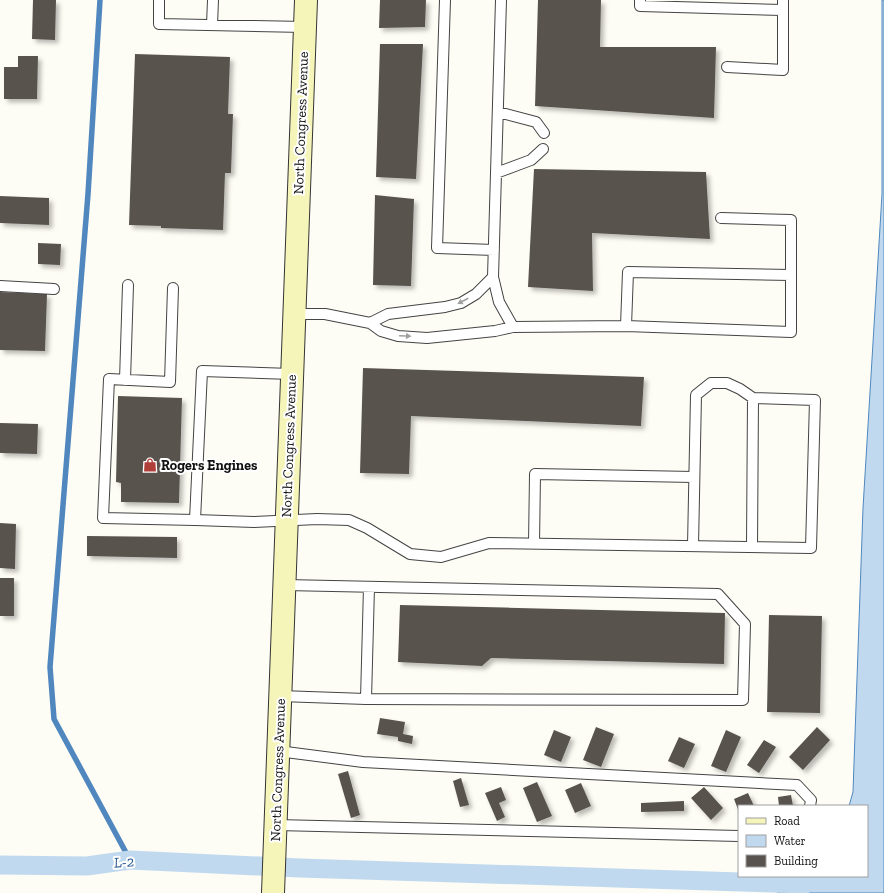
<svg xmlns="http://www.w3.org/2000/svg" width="884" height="893" viewBox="0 0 884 893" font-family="'Zilla Slab',serif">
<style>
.water{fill:#c0d9ef;stroke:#4f87be}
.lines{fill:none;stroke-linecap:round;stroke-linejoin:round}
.stream{stroke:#4f87be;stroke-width:5.5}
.canal{stroke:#c0d9ef;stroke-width:19}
.building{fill:#58534e;filter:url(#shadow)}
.lane-casing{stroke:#444;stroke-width:12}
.secondary-casing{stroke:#333;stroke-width:24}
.lane{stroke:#fff;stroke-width:10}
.secondary{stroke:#f6f5b9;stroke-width:22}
.oneway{fill:#a0a0a0}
.labels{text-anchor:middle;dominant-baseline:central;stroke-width:4;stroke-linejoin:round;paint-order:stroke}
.street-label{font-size:14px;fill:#111;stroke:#fff}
.poi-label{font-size:14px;font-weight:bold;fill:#111;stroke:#fff;text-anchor:start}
.water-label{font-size:15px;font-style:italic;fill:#285a94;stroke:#fff}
</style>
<defs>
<filter id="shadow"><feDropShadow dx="3.5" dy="3.5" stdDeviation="2" flood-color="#0004"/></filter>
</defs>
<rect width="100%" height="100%" fill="#fefdf5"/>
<path class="water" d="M 882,0 L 884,0 L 884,893 L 778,893 L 778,876 L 867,876 L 867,806 L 849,806 L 853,792 L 863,508 L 882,194 Z"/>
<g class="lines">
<path class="stream" d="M 100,0 L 88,194 L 50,667 L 54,719 L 130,860"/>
<path class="canal" d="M 0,865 L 87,866 L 130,860 L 300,868 L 805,884"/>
</g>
<path class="building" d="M 33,0 L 56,0 L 55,40 L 32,39 Z
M 380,0 L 426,0 L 425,27 L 379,28 Z
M 538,0 L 601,0 L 600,47 L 716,47 L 714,118 L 535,106 Z
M 380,44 L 423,44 L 416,179 L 376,177 Z
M 135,54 L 230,57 L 228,114 L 233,114 L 231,173 L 225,173 L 223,230 L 161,228 L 161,226 L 129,225 Z
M 18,56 L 38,56 L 37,99 L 4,99 L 4,67 L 18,67 Z
M 534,169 L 706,172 L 710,239 L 592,233 L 593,291 L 528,287 Z
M 375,195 L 414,199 L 411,286 L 373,285 Z
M 0,196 L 49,198 L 49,225 L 0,223 Z
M 38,243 L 61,244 L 60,265 L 38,264 Z
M 0,292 L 47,294 L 45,351 L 0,350 Z
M 363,368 L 644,377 L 641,426 L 411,416 L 409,474 L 360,473 Z
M 118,396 L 182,398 L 179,503 L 121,502 L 121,483 L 116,482 Z
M 0,423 L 38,424 L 37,454 L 0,453 Z
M 0,523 L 16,524 L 15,569 L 0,568 Z
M 87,536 L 177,537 L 177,558 L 87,556 Z
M 0,578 L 14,578 L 14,616 L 0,616 Z
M 400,605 L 725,613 L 724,664 L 491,658 L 482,666 L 398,662 Z
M 769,615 L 822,616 L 820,713 L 767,712 Z
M 380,718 L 405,722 L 403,734 L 413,736 L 412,744 L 398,741 L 398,737 L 377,734 Z
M 596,727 L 614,734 L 601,767 L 583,760 Z
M 817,727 L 830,740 L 803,770 L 789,757 Z
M 554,730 L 571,737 L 561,762 L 544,755 Z
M 726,730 L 741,737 L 726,772 L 711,766 Z
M 679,737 L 695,744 L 684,768 L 668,761 Z
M 764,740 L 776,747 L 759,773 L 747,765 Z
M 348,771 L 360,815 L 351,818 L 338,774 Z
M 461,778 L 469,805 L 460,807 L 453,781 Z
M 537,782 L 552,816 L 537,822 L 523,788 Z
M 581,783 L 591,806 L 575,813 L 565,790 Z
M 501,787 L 506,800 L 499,803 L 505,817 L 497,821 L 485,793 Z
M 704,787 L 723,808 L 711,820 L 691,798 Z
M 748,793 L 754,806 L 739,806 L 739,812 L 734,799 Z
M 791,795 L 793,806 L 779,806 L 778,797 Z
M 684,801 L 684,811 L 641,812 L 641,803 Z"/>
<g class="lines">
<g class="lane-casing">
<path id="lane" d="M 159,0 L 159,24 L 305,27
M 445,0 L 437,248 L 494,250
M 501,0 L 493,277 L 499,302 L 513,327
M 640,0 L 640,6 L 783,10
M 212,25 L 213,0
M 727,67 L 783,70 L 783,0
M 498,112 L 536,122 L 544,133
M 496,173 L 531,160 L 543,149
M 0,286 L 54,289
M 173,288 L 170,382 L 109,379 L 103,518 L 195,520
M 294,314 L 325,314 L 370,323 L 381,331 L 398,336 L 427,338 L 495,331 L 513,327 L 626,326 L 791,332 L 791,220 L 721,218
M 370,323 L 388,314 L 445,307 L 461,303 L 476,294 L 493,277
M 626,326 L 628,272 L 791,275
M 292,374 L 202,371 L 195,520 L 254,522 L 317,519 L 349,520 L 367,528 L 410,554 L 441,557 L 489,543 L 811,548 L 815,400 L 753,398 L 740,389 L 727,383 L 711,383 L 696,395 L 693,546
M 125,380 L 128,285
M 534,544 L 535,474 L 694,477
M 752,547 L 753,398
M 285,585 L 718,594 L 745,624 L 743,700 L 366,699 L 369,587
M 280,696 L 366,699
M 278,751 L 363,762 L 797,785 L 811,800 L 810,806
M 276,825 L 739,836"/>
</g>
<g class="secondary-casing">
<path id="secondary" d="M 273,893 L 306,0"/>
</g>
<use href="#lane" class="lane"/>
<use href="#secondary" class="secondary"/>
</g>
<defs><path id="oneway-solid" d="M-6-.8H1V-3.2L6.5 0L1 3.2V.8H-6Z"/></defs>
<g class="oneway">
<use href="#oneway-solid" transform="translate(463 301) rotate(152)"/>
<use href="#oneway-solid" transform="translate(405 336) rotate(3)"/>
</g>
<defs>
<g id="shop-bare" transform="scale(1.08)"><path d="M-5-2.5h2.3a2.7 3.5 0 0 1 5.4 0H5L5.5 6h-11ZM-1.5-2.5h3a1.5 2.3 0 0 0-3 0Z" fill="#b13f39" stroke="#fff" stroke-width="2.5" paint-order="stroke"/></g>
</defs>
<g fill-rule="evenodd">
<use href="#shop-bare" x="150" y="465"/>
</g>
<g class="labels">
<g class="street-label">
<text transform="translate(301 123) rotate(-88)">North Congress Avenue</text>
<text transform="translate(289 446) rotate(-88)">North Congress Avenue</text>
<text transform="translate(278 770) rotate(-88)">North Congress Avenue</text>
</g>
<g class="poi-label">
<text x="161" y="465">Rogers Engines</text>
</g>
<g class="water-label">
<text transform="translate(124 862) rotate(-4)">L-2</text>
</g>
</g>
<rect x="738" y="805" width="130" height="72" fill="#ffffff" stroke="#a0a0a0"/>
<rect x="746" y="818" width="20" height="6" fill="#f6f5b9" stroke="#a0a0a0"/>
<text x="774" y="825" font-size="12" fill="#111111">Road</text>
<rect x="746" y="835" width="20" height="12" fill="#c0d9ef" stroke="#a0a0a0"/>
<text x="774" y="845" font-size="12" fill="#111111">Water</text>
<rect x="746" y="855" width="20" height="12" fill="#58534e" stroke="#a0a0a0"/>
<text x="774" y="865" font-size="12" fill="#111111">Building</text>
</svg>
